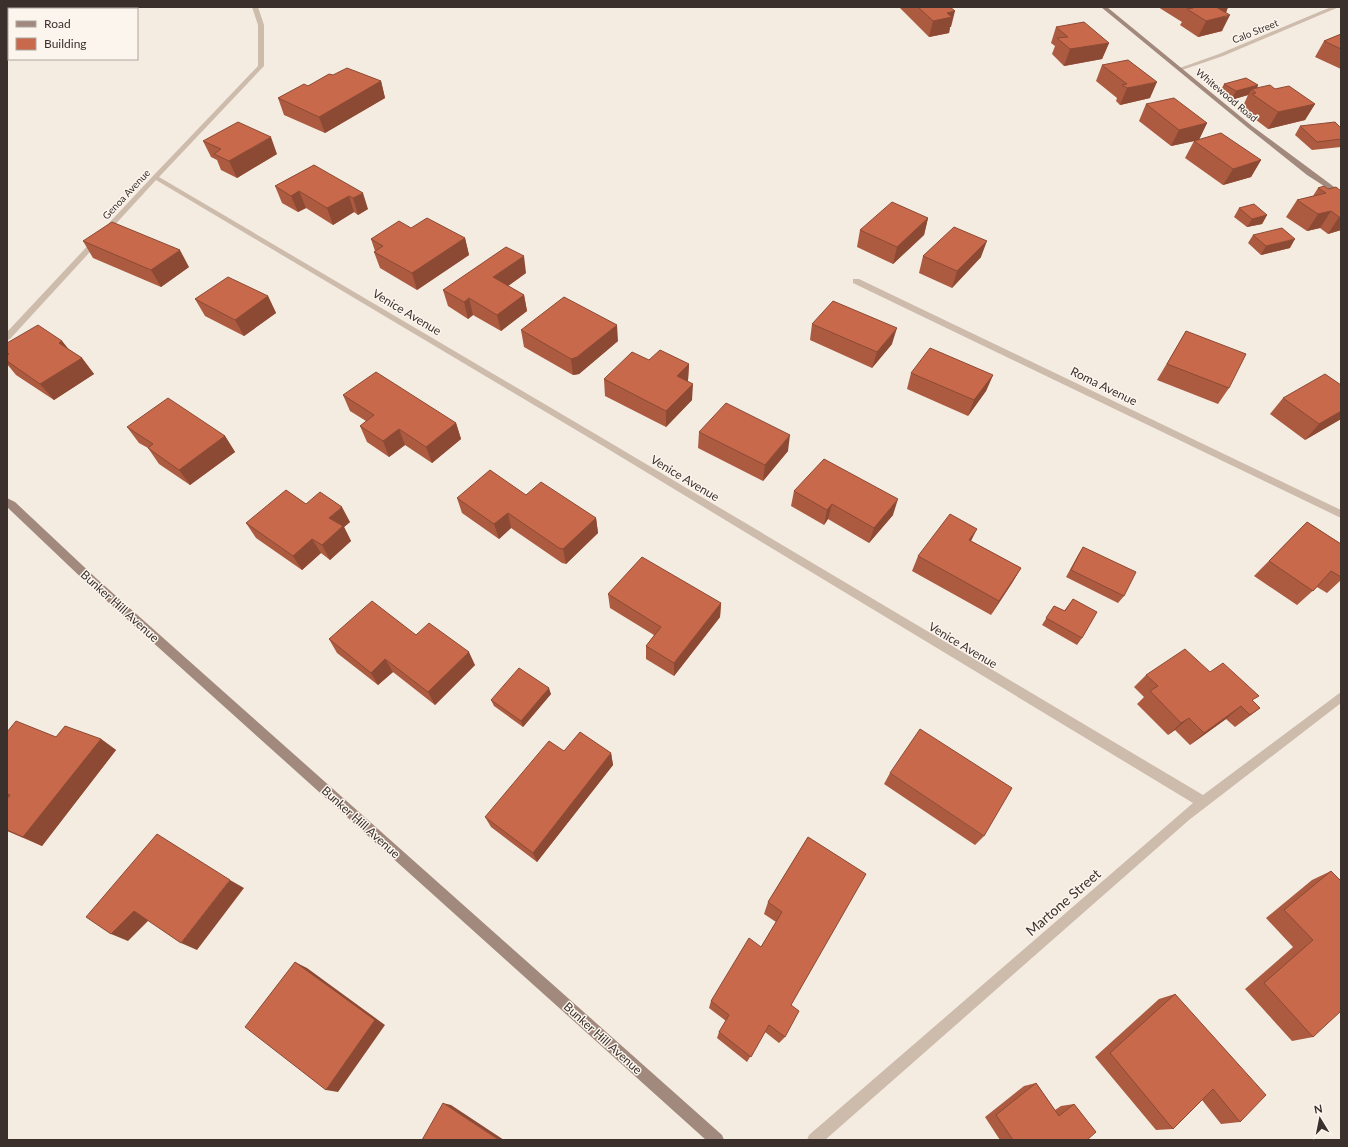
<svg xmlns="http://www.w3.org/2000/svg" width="1348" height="1147" viewBox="0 0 1348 1147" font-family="Lato,sans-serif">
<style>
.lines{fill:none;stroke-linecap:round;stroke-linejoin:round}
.street{fill:#cdbbac;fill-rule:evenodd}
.secondary{fill:#a18a7d;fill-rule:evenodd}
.wall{fill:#ac5a40}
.shaded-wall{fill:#8c4a34}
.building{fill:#c8694b;stroke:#8c4a34}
.labels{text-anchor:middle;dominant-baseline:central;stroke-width:3;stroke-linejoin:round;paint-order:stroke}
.far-street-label{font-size:10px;fill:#3b302b;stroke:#fbf5ee}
.street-label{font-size:12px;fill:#3b302b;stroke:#fbf5ee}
.near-street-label{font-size:14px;fill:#3b302b;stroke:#fbf5ee}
</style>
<rect width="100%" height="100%" fill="#f4ebe1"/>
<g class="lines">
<path class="street" d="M 252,7 L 258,7 L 264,25 L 264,66 L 159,177 L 609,442 L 1203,795 L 1341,692 L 1341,703 L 1189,820 L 825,1140 L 807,1140 L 809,1135 L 1193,803 L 603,446 L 156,180 L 10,339 L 7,340 L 7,332 L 153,176 L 258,66 L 258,25 Z
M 1331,7 L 1339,7 L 1223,56 L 1182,70 L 1177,69 L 1219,54 Z
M 853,279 L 859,279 L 1341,510 L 1341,518 L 853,283 Z"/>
<path class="secondary" d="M 1101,7 L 1107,7 L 1252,126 L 1341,192 L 1341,197 L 1307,175 L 1248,128 Z
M 7,498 L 15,502 L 97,579 L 722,1135 L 724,1140 L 706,1140 L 89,585 L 7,507 Z"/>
</g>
<path class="wall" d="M 7,7 L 24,7 L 22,9 L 9,9 L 9,23 L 7,23 Z
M 894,7 L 950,7 L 951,27 L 950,27 L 949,33 L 929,37 L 900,8 L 895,8 Z
M 1158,7 L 1228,7 L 1226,13 L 1222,31 L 1198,37 L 1180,25 L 1182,22 Z
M 1056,27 L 1109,43 L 1102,59 L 1064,66 L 1052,54 L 1055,46 L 1051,43 Z
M 1341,34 L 1341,69 L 1315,57 L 1324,41 Z
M 1102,65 L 1150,98 L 1120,105 L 1116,101 L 1117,98 L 1096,81 Z
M 333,75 L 381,81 L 385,98 L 325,133 L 284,115 L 278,98 Z
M 1224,84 L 1258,85 L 1257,88 L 1275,89 L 1315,104 L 1305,120 L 1268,129 L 1243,110 L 1245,108 L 1243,106 L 1248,95 L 1231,100 L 1220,92 Z
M 1146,104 L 1207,123 L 1199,139 L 1261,160 L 1251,177 L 1223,185 L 1185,158 L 1194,141 L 1171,146 L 1139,121 Z
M 1300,126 L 1341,128 L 1341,147 L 1312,150 L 1295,135 Z
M 203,141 L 277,154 L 237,178 L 221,170 L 217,160 L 211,157 Z
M 314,165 L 368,209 L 358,215 L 354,212 L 333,225 L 306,208 L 298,212 L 282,203 L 275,186 Z
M 1318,188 L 1341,191 L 1341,230 L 1328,234 L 1320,228 L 1307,231 L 1286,217 L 1297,200 L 1313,196 Z
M 1239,208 L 1267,215 L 1262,224 L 1247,227 L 1234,217 Z
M 928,218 L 924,235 L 893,264 L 857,247 L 860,230 Z
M 411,228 L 465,238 L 469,255 L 417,290 L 380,268 L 374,252 L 375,251 L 371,239 Z
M 1253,235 L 1290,248 L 1261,255 L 1248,243 Z
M 83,241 L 189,267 L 161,287 L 93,258 Z
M 923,256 L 981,257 L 952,288 L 919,273 Z
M 526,273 L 508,286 L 524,295 L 527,311 L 501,331 L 473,315 L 468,319 L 448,306 L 443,290 Z
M 268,296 L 276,313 L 244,336 L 205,316 L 195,299 Z
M 812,324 L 892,344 L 872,368 L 810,340 Z
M 521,330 L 618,341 L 579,374 L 573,375 L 524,347 Z
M 1186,331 L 1229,388 L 1218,404 L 1157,380 L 1176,348 Z
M 62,341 L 68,349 L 82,358 L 94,374 L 54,400 L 16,375 L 7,364 L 7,343 Z
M 649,360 L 689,364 L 688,380 L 688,381 L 692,400 L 666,427 L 605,396 L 604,379 Z
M 911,373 L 993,375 L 986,391 L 968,416 L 907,389 Z
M 343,395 L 456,423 L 461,439 L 432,463 L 405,445 L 389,457 L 367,442 L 360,426 L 366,421 L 350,411 Z
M 1283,398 L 1341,419 L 1305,440 L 1270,414 Z
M 127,427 L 225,436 L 235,452 L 190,485 L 159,464 L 148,448 L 139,443 Z
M 699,432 L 788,451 L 763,481 L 698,448 Z
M 794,491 L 893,515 L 869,543 L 828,519 L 824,525 L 791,506 Z
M 526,495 L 596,518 L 598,533 L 566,564 L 562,563 L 511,528 L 499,539 L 462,513 L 457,498 Z
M 306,504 L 350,522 L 344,527 L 351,541 L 330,560 L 321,553 L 302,570 L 256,538 L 246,523 Z
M 1307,522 L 1341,544 L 1341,580 L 1327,593 L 1317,587 L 1297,605 L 1254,576 Z
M 971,541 L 1021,568 L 1012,583 L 991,615 L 912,571 L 918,556 Z
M 1083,547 L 1124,596 L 1118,603 L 1066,577 L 1078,555 Z
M 608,594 L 721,603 L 720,617 L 674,676 L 646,659 L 646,646 L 654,635 L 610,608 Z
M 1073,599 L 1082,638 L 1077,645 L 1042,625 L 1054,606 L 1064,611 Z
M 416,635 L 475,665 L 435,705 L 393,672 L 378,685 L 337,653 L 329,639 Z
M 1210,672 L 1252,701 L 1260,708 L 1235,727 L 1226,719 L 1190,745 L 1175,730 L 1168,735 L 1137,704 L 1144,697 L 1134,687 L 1146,675 Z
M 551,694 L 523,727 L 494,706 L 491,700 Z
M 7,732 L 56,737 L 101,739 L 116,750 L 42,846 L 7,831 L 7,799 L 8,797 L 7,796 Z
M 564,751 L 611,753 L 613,765 L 537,862 L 491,827 L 485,817 Z
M 890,773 L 984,836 L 975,845 L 884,784 Z
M 808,837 L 791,1005 L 785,1037 L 779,1043 L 765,1032 L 747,1062 L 717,1038 L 719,1032 L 726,1021 L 709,1008 L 711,1001 L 761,947 L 776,922 L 764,914 L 768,902 Z
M 1331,871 L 1313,1037 L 1292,1041 L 1245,989 L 1293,947 L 1266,918 L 1312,880 Z
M 1175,994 L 1240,1122 L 1221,1124 L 1202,1100 L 1173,1129 L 1156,1130 L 1095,1057 L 1159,999 Z
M 1036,1083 L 1055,1110 L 1061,1106 L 1074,1104 L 1087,1140 L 1000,1140 L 985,1117 L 1024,1086 Z"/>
<path class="shaded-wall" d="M 7,7 L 24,7 L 22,9 L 9,9 L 9,17 L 7,14 Z
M 944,7 L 955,11 L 951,27 L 950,27 L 949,33 L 929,37 L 933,21 Z
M 1214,7 L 1228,7 L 1224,17 L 1230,15 L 1222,31 L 1198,37 L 1206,21 Z
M 1109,43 L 1102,59 L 1064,66 L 1070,49 Z
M 381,81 L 385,98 L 325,133 L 319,117 Z
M 1157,82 L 1150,98 L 1120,105 L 1127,88 Z
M 1258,85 L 1255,92 L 1252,89 L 1248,95 L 1231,100 L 1236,91 Z
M 1315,104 L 1305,120 L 1268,129 L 1278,112 Z
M 1207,123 L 1199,140 L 1171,146 L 1179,130 Z
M 271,137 L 277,154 L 237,178 L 229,161 Z
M 1261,160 L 1251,177 L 1223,185 L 1233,169 Z
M 299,191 L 306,208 L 298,212 L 291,196 Z
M 363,193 L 368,209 L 358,215 L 353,198 Z
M 349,196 L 354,212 L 333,225 L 327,208 Z
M 1331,211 L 1320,228 L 1307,231 L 1318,214 Z
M 1341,213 L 1341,230 L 1328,234 L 1339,217 Z
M 1267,215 L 1262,224 L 1247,227 L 1252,219 Z
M 928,218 L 924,235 L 893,264 L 897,247 Z
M 465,238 L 469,255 L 417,290 L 412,273 Z
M 1295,239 L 1290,248 L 1261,255 L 1266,246 Z
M 987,241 L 981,257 L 952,288 L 957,271 Z
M 180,250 L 189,267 L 161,287 L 151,270 Z
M 524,256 L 526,273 L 497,294 L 493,277 Z
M 524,295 L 527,311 L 501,331 L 497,315 Z
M 268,296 L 276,313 L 244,336 L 235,320 Z
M 469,298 L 473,315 L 468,319 L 464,302 Z
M 617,325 L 618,341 L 579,374 L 573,375 L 571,359 Z
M 897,328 L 892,344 L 872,368 L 877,352 Z
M 62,341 L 75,357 L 59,343 Z
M 82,358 L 94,374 L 54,400 L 40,384 Z
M 689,364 L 688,380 L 677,392 L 677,376 Z
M 993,375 L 986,391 L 968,416 L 974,400 Z
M 693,384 L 692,400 L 666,427 L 666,411 Z
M 1341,411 L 1341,419 L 1305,440 L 1319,424 Z
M 456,423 L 461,439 L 432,463 L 426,447 Z
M 399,429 L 405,445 L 389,457 L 383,441 Z
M 790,435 L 788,451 L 763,481 L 765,465 Z
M 225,436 L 235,452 L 190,485 L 179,470 Z
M 898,499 L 893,515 L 869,543 L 874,528 Z
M 832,504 L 828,519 L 824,525 L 827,510 Z
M 342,507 L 350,522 L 344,527 L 351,541 L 330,560 L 322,545 L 329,518 Z
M 508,513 L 511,528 L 499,539 L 494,524 Z
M 596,518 L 598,533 L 566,564 L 563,549 Z
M 977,529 L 970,543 L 969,540 Z
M 312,539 L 321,553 L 302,570 L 293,556 Z
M 1021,568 L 1012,583 L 991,615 L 999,601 Z
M 721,603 L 720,617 L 674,676 L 674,663 Z
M 469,652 L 475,665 L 435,705 L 428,692 Z
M 385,659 L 393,672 L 378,685 L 371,673 Z
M 549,688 L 551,694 L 523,727 L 521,721 Z
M 1241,706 L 1226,719 L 1190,745 L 1204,733 Z
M 1260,708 L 1244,720 L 1235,727 L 1250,715 Z
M 1189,718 L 1175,730 L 1168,735 L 1181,723 Z
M 101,739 L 116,750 L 42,846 L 23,837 Z
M 611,753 L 613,765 L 537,862 L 533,853 Z
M 230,880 L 244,888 L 197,950 L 181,943 Z
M 134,911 L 150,919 L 128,941 L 111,934 Z
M 295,962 L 307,968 L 385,1025 L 338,1092 L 326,1090 Z
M 443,1103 L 451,1105 L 504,1140 L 499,1140 Z"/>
<path class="building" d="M 918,7 L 950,7 L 955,11 L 947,13 L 952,17 L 933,21 Z
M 1190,7 L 1216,7 L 1230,15 L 1206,21 L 1187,9 L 1193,8 Z
M 1084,22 L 1109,43 L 1070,49 L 1057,38 L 1068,37 L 1056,27 Z
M 1341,34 L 1341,49 L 1324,41 Z
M 1128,60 L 1157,82 L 1127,88 L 1122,85 L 1127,84 L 1102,65 Z
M 347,68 L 381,81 L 319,117 L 278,98 L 304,84 L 308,86 L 329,74 L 333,75 Z
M 1246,78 L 1258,85 L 1236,91 L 1224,84 Z
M 1270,85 L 1275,89 L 1289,86 L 1315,104 L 1278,112 L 1252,94 L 1256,93 L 1252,89 Z
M 1174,98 L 1207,123 L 1179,130 L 1146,104 Z
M 238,122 L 271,137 L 229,161 L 214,154 L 221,149 L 203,141 Z
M 1335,122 L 1341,128 L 1341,139 L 1317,142 L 1300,126 Z
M 1221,133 L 1261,160 L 1233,169 L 1194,141 Z
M 314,165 L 363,193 L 353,198 L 349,196 L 327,208 L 299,191 L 291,196 L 275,186 Z
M 1324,186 L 1328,189 L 1336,187 L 1341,191 L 1341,217 L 1339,217 L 1331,211 L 1318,214 L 1297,200 L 1326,193 L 1318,188 Z
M 892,202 L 928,218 L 897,247 L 860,230 Z
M 1254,204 L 1267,215 L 1252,219 L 1239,208 Z
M 427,218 L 465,238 L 412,273 L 374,252 L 383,246 L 371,239 L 399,221 L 411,228 Z
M 112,222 L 180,250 L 151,270 L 83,241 Z
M 954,227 L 987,241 L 957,271 L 923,256 Z
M 1282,228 L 1295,239 L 1266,246 L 1253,235 Z
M 506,247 L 524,256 L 493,277 L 524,295 L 497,315 L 469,298 L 464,302 L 443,290 Z
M 228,277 L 268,296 L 235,320 L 195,299 Z
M 564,297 L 617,325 L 577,357 L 571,359 L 521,330 Z
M 833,301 L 897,328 L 877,352 L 812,324 Z
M 38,325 L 62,341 L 59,343 L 82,358 L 40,384 L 7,361 L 7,355 L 9,354 L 7,352 L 7,343 Z
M 1186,331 L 1246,354 L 1229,388 L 1167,364 Z
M 930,348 L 993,375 L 974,400 L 911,373 Z
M 660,350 L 689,364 L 677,376 L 693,384 L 666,411 L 604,379 L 632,352 L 649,360 Z
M 376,372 L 456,423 L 426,447 L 399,429 L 383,441 L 360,426 L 374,415 L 343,395 Z
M 1325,374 L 1341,385 L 1341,411 L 1319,424 L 1283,398 Z
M 168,398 L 225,436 L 179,470 L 148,448 L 153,444 L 127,427 Z
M 726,403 L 790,435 L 765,465 L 699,432 Z
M 824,459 L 898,499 L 874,528 L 832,504 L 827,510 L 794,491 Z
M 490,470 L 526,495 L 541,482 L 596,518 L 563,549 L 559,548 L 508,513 L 494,524 L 457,498 Z
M 286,490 L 306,504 L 320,492 L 342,507 L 329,518 L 343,526 L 322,545 L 312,539 L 293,556 L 246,523 Z
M 950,514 L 977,529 L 969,540 L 1021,568 L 999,601 L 918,556 Z
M 1307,522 L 1341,544 L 1341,577 L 1331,571 L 1313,591 L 1269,561 Z
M 1083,547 L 1136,572 L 1124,596 L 1071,570 Z
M 642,557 L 721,603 L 674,663 L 646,646 L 661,627 L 608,594 Z
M 1073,599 L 1097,612 L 1082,638 L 1046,618 L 1054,606 L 1065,611 Z
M 372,601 L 416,635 L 429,623 L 469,652 L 428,692 L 385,659 L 371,673 L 329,639 Z
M 1185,649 L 1210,672 L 1223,663 L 1259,696 L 1252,700 L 1260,708 L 1250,715 L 1241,706 L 1204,733 L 1189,718 L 1181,723 L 1150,691 L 1158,686 L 1146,675 Z
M 519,668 L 549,688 L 521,721 L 491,700 Z
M 16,721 L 56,737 L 65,726 L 101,739 L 23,837 L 7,830 L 7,799 L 10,795 L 7,794 L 7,732 Z
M 920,729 L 1012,788 L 984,836 L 890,773 Z
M 580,732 L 611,753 L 533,853 L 485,817 L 549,741 L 564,751 Z
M 157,834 L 230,880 L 181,943 L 134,911 L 111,934 L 86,917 Z
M 808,837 L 866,874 L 791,1005 L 799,1011 L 785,1037 L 769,1025 L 751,1057 L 719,1032 L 729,1015 L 711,1001 L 749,938 L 761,947 L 782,912 L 768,902 Z
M 1331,871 L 1341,881 L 1341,1011 L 1313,1037 L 1264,983 L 1313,940 L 1284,910 Z
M 295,962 L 375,1020 L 326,1090 L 245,1027 Z
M 1175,994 L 1266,1095 L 1240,1122 L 1213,1089 L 1173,1129 L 1110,1053 Z
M 1036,1083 L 1059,1116 L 1074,1104 L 1096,1132 L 1087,1140 L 1013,1140 L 996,1115 Z
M 443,1103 L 499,1140 L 422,1140 Z"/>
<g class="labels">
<g class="far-street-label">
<text transform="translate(1255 31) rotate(-22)">Calo Street</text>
<text transform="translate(1227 95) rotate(40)">Whitewood Road</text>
<text transform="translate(126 194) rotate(-47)">Genoa Avenue</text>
</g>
<g class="street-label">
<text transform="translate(407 312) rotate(31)">Venice Avenue</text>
<text transform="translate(1104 386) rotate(26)">Roma Avenue</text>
<text transform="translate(685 478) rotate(31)">Venice Avenue</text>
<text transform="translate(120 606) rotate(42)">Bunker Hill Avenue</text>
<text transform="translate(963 645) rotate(31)">Venice Avenue</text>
<text transform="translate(361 822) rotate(42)">Bunker Hill Avenue</text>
<text transform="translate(603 1038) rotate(42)">Bunker Hill Avenue</text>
</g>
<g class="near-street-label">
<text transform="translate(1063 902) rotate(-41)">Martone Street</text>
</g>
</g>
<rect width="1348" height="1147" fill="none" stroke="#3b302b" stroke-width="16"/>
<rect x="8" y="8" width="130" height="52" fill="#fbf5ee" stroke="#aea6a0"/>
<rect x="16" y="21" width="20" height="6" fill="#a18a7d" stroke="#aea6a0"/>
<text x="44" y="28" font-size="12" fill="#3b302b">Road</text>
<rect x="16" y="38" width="20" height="12" fill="#c8694b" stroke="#aea6a0"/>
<text x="44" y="48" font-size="12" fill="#3b302b">Building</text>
<g transform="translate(1320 1119) rotate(350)" stroke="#fbf5ee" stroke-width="3" paint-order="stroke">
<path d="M0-3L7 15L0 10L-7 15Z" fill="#3b302b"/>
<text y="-6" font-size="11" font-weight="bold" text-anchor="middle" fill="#3b302b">N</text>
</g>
</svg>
